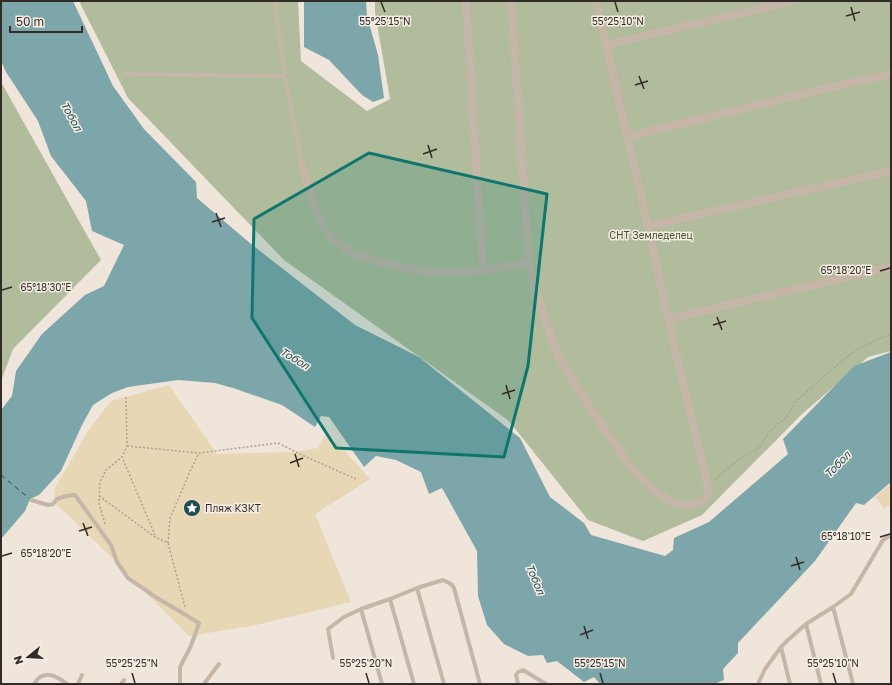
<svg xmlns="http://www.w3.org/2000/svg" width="892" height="685" viewBox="0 0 892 685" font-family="'Golos Text',sans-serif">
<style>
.green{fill:#b1bc9c}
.sand{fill:#e7d7b4}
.water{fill:#7ca6a9}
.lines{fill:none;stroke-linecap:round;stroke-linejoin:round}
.ferry{stroke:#214c50;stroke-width:1;stroke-dasharray:5 4;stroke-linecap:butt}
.path{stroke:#b1a092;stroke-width:1.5;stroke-dasharray:2 2;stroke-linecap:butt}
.lane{stroke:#c5b6a8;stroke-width:4}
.street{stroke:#c5b6a8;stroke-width:8}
.marked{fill:#0f766e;fill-opacity:0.2;stroke:#0f766e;stroke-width:3;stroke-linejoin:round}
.ticks{fill:none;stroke:#332b27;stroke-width:1.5}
.labels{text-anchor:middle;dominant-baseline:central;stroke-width:3;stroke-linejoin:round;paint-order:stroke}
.park-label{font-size:10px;fill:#424e2d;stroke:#f7efe6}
.poi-label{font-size:10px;fill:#332b27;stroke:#f7efe6;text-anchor:start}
.water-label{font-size:11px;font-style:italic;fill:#214c50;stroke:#f7efe6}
.ticks-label{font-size:10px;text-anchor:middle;fill:#332b27;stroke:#f7efe6;stroke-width:3;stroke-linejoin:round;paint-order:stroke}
</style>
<rect width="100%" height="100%" fill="#efe5da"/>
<path class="green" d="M 79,1 L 298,1 L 301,61 L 367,111 L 390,99 L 375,12 L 375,1 L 891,1 L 891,351 L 868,357 L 801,415 L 702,515 L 643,541 L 588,520 L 509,421 L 284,260 L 128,98 Z
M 1,82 L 101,260 L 13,349 L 1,381 Z"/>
<path class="sand" d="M 169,385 L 217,454 L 291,452 L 318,448 L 325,434 L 345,451 L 370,479 L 315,514 L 351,602 L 256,625 L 189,636 L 87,533 L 54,502 L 55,488 L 88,431 L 111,401 Z
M 891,484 L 891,504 L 884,509 L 875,497 Z"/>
<path class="water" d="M 1,1 L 73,1 L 113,86 L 144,129 L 196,182 L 197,198 L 251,244 L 355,325 L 419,357 L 520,438 L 550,497 L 584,523 L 591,535 L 665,556 L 673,550 L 674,538 L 709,522 L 788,454 L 783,439 L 854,366 L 891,352 L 891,482 L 864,505 L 856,503 L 815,561 L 738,643 L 738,653 L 723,669 L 724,680 L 714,684 L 600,684 L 594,677 L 584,682 L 557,661 L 547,663 L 543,655 L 528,656 L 504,644 L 487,625 L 478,596 L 477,551 L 442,488 L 429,494 L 421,472 L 396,460 L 376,456 L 364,467 L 329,417 L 321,416 L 315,427 L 282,405 L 233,388 L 215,383 L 178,380 L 128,387 L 112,393 L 93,405 L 82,425 L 61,471 L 39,495 L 30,499 L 25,511 L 1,539 L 1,410 L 12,396 L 16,371 L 42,334 L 85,295 L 104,286 L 124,245 L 92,231 L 86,201 L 51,156 L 38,121 L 6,72 L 1,61 Z
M 304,1 L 366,1 L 367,16 L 378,55 L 384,98 L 373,102 L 362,95 L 329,60 L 304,47 Z"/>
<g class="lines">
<path class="ferry" d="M 1,475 L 30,499"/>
<path class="path" d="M 126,397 L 127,446 L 122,457 L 155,535
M 127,446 L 199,453
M 715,479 L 741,458 L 757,449 L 773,428 L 787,417 L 796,401 L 836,366 L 856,350 L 885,336 L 891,335
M 99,496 L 155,537 L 168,543 L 185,607
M 105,524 L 99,503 L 100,482 L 106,470 L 122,457
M 168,543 L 170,518 L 191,469 L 199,453 L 278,443 L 302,455 L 356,479"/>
<path class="lane" d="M 275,1 L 285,76 L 302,165
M 125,74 L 285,76
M 31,500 L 48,505 L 53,504 L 57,499 L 66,496 L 75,495 L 111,545 L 117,562 L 128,578 L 154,596 L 199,623 L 191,646 L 180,667 L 180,684
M 417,588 L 444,684
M 390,599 L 414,684
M 833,607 L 853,684
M 361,609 L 382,684
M 806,624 L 821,684
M 781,647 L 790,684
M 333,658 L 328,629 L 344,617 L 361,609 L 390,599 L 417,588 L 443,580 L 451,584 L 454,588 L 480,684
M 34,684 C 43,669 56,675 67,684
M 78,684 L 82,675
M 121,684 L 124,680
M 204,684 L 219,664
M 518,684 L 516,675 L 518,672 L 523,670 L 546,684
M 758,684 L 765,669 L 781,647 L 788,640 L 806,624 L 833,607 L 851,594 L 883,540 L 891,535"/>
<path class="street" d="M 466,1 L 483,271
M 511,1 L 529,262 L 534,286 L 558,356 L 593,413 L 633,470 L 647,484 L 664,497 L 672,502 L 682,505 L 690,505 L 702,501 L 708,495 L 709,492 L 668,319 L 648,226 L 596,1
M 606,45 L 793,1
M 627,137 L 806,93 L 891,74
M 302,165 L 310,192 L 319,219 L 331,238 L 351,253 L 381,262 L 409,269 L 435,272 L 466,272 L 483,271 L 529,262
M 648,226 L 891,171
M 668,319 L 891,267"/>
</g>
<path class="marked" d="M 369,153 L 547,194 L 528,366 L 504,457 L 336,448 L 252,318 L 254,219 Z"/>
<path class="ticks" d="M 381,2 L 385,12M 615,2 L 618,12M 851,7 L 855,21M 846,16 L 860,12M 639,76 L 644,89M 635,85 L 648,81M 428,145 L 432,158M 423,154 L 437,149M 216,213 L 221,227M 212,222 L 225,218M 880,271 L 890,268M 2,290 L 12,287M 717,317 L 722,330M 713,325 L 726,321M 506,385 L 510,399M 502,394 L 515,390M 295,454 L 299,467M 290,463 L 303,458M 83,523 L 88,536M 79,531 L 92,527M 880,537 L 890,534M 2,556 L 12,553M 796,557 L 800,570M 791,566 L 804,562M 584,626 L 588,639M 580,635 L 593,630M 132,673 L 135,683M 366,673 L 369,683M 600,673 L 603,683M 833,673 L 836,683"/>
<defs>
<g id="sight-disc" transform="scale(0.9)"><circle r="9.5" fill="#214c50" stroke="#f7efe6"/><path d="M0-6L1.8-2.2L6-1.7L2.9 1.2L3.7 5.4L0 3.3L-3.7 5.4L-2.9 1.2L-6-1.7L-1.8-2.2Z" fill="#fff"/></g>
</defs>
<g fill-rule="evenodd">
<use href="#sight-disc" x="192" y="508"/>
</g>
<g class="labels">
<g class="park-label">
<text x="651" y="235">СНТ Земледелец</text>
</g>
<g class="poi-label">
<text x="205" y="508">Пляж КЗКТ</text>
</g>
<g class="water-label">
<text transform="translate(72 116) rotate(61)">Тобол</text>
<text transform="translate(295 358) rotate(31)">Тобол</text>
<text transform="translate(837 464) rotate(-46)">Тобол</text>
<text transform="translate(536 579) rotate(67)">Тобол</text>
</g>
</g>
<g class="ticks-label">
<text x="385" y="25">55°25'15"N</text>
<text x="618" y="25">55°25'10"N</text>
<text x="846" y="274">65°18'20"E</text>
<text x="46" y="291">65°18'30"E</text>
<text x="846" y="540">65°18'10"E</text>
<text x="46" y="557">65°18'20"E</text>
<text x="132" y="667">55°25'25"N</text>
<text x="366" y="667">55°25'20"N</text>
<text x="600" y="667">55°25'15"N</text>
<text x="833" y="667">55°25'10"N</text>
</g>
<rect width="892" height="685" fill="none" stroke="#332b27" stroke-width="4"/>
<g transform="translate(28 657) rotate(252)" stroke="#f7efe6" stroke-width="3" paint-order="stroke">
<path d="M0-3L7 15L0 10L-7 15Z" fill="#332b27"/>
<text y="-6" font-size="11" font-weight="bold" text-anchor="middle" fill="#332b27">N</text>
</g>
<path d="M10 26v6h72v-6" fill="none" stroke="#332b27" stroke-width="2"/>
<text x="16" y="26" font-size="12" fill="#332b27" stroke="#f7efe6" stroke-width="3" paint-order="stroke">50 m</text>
</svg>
